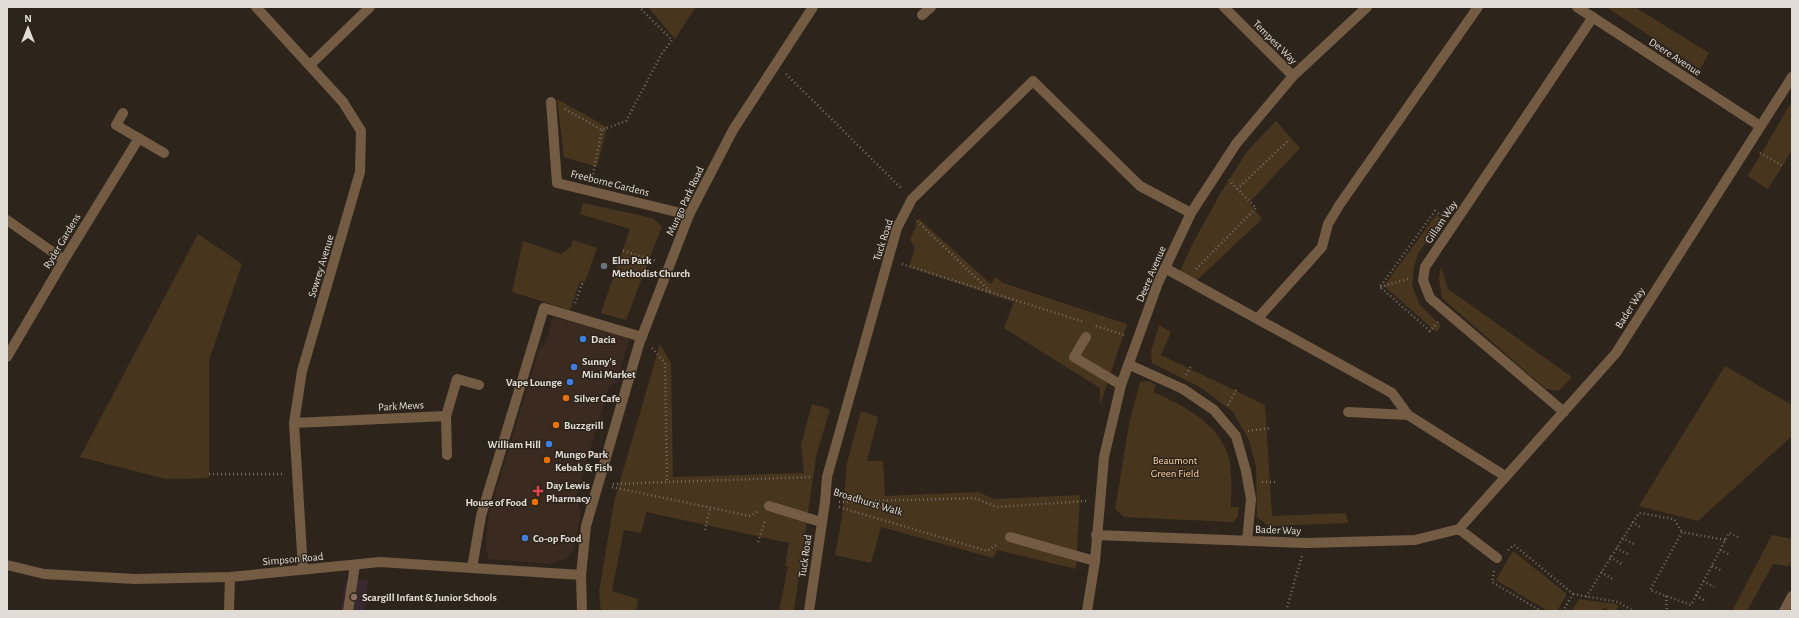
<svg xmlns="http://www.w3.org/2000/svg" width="1799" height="618" viewBox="0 0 1799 618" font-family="'Alegreya Sans',sans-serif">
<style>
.commercial{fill:#3a2a1f}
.education{fill:#392830}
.green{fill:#48351e}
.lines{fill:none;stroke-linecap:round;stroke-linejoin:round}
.path{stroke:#746d64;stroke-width:2.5;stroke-dasharray:1 3;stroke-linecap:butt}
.service{stroke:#745c44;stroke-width:10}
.minor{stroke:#745c44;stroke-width:10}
.tertiary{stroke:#745c44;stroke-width:10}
.worship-dot{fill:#6b7280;stroke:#2d251b;stroke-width:1.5}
.shop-dot{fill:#3f7fe0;stroke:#2d251b;stroke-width:1.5}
.food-dot{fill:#e8710a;stroke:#2d251b;stroke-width:1.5}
.health-dot{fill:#e0444e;stroke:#2d251b;stroke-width:1.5}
.education-dot{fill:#8d6e63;stroke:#2d251b;stroke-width:1.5}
.labels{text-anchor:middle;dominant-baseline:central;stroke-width:3;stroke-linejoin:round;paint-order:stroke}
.street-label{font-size:11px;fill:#e1dcd5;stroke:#2d251b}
.poi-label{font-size:11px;font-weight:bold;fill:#e1dcd5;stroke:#2d251b;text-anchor:start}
.park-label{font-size:11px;fill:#fbd2a3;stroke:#2d251b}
</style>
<rect width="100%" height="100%" fill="#2d251b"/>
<path class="commercial" d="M 553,317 L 629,338 L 617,382 L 609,386 L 576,498 L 581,513 L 574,548 L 567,558 L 551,564 L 489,559 L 486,550 L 488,517 L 540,346 L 544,347 Z"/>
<path class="education" d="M 368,579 L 365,611 L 341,611 L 345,583 Z"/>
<path class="green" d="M 648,7 L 696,7 L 675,39 Z
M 1606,7 L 1635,7 L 1709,53 L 1700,69 Z
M 557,99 L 607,127 L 597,167 L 564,157 Z
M 1792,101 L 1792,150 L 1768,189 L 1748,176 Z
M 1276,121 L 1300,148 L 1249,203 L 1262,219 L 1192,285 L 1176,280 L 1191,247 L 1220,194 L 1248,150 Z
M 583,203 L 652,218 L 662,226 L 626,320 L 601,313 L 630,229 L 580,214 Z
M 1436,215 L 1443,220 L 1418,253 L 1414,268 L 1412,286 L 1420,305 L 1441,326 L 1436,332 L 1384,286 Z
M 919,219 L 991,284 L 996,277 L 1003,283 L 1127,324 L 1100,405 L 1100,388 L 1004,328 L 1014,302 L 909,267 L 915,248 L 910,240 Z
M 198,234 L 242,264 L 209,360 L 209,478 L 166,479 L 80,457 Z
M 573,240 L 597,248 L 585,282 L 580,281 L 570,310 L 512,292 L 523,241 L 561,254 L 571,247 Z
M 1441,267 L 1448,289 L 1572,377 L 1559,391 L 1546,389 L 1442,298 L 1439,279 Z
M 1159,325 L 1171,332 L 1161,355 L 1265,405 L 1272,516 L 1346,513 L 1348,523 L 1268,526 L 1257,517 L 1256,467 L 1249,440 L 1233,412 L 1203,389 L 1152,363 L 1151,351 Z
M 660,344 L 671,363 L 673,477 L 804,473 L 801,445 L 812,404 L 830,409 L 816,457 L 794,611 L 779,611 L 788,567 L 785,566 L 789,543 L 646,512 L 641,533 L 624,530 L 612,591 L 638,599 L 636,611 L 601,611 L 599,592 L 614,502 Z
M 1725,366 L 1792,405 L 1792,436 L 1698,521 L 1639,506 Z
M 1148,381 L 1156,385 L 1153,392 C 1182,405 1214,420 1227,452 C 1233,469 1231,490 1231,507 L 1239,507 L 1238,517 L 1233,522 L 1124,517 L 1115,509 L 1129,424 L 1140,382 Z
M 861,411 L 878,417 L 867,461 L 883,461 L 885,496 L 978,492 L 994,499 L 1080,495 L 1076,569 L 997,550 L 993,558 L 881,527 L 871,563 L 835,555 L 842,517 L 847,463 Z
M 1772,535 L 1792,539 L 1792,565 L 1786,566 L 1773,564 L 1747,611 L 1732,611 Z
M 1513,551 L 1567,594 L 1557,611 L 1548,611 L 1496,580 Z
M 1579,599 L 1616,604 L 1626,611 L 1618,606 L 1616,611 L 1610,611 L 1604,608 L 1602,611 L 1572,611 Z"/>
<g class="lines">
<path class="path" d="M 786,74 L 902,189
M 565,109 L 602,130 L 626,121 L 661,55 L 672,40 L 639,7
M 1760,153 L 1783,166
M 592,178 L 602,130
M 1237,189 L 1288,141
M 917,221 L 991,292
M 623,251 L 657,261
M 902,264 L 1084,322
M 1196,269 L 1256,208 L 1229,180
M 1380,287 L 1408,279
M 575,303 L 582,284 L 584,285
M 1438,322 L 1430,331 L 1380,287 L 1435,211 L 1442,216
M 1096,326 L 1124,335
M 652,348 L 665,363 L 667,482
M 1186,375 L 1191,366
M 1228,405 L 1237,388
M 1248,431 L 1271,428
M 209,474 L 284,474
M 1262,482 L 1275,482
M 613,484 L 813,477
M 612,487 L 750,516 L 757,512
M 839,502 L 974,498 L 997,507 L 1086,501
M 839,507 L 987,551 L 998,544
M 1632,522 L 1642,528
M 705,530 L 710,508
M 1622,538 L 1634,544
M 1725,540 L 1682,532 L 1650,590 L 1691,605 L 1729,533 L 1740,538
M 758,542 L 765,520
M 1616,548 L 1628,554
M 1508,550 L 1514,545 L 1573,594 L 1563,611
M 1720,550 L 1731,555
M 1610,557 L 1622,564
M 1712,566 L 1723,571
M 1494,571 L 1492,582 L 1541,611
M 1601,572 L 1614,580
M 1703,581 L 1714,587
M 1573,594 L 1618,602 L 1633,611
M 1696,595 L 1706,602
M 1666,596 L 1667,611
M 1586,597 L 1639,513 L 1674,519 L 1682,532
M 1286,611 L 1302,556"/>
<path class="service" d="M 922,15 L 931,7
M 1165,268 L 1392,393 L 1408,415 L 1505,476
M 1258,318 L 1322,247 L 1328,224 L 1340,204 L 1478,7
M 1348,412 L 1408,415
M 472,568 L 481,516 L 544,308 L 642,337"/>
<path class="minor" d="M 256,7 L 343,102 L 361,131 L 360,172 L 302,371 L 294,423 L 303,569
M 1224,7 L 1293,76
M 1577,7 L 1760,126
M 310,65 L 370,7
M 551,102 L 557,183 L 689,215
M 123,113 L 116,125 L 164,153
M 7,220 L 64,260
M 1086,337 L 1074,357 L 1121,385
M 7,357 L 64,260 L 139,138
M 1130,365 L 1183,389 L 1214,410 L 1236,436 L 1246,471 L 1251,499 L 1247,541
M 1564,412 L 1430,298 L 1423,280 L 1425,267 L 1593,17
M 446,416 L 447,455
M 294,423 L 446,416 L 457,379 L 479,385
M 769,506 L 821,522
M 1459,529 L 1497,558
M 1096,535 L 1306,543 L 1415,540 L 1459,529 L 1616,353 L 1792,77
M 1010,537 L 1095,561
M 7,565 L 44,574 L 135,579 L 230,577 L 380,562 L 581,575
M 229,611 L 230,577
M 348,611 L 355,565
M 809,611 L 825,502 L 827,477 L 897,228 L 912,199 L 1033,81 L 1140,186 L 1191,213
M 1087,611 L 1095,561 L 1104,457 L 1121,385 L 1158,283 L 1191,213 L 1236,144 L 1293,76 L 1367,7
M 1784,611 L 1792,596"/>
<path class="tertiary" d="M 582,611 L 581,575 L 586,526 L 639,344 L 689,215 L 733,130 L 813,7"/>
</g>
<circle class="worship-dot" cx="604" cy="266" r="4"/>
<g class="shop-dot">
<circle cx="583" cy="339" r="4"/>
<circle cx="574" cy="367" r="4"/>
<circle cx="570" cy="382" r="4"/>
<circle cx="549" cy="444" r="4"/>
<circle cx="525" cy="538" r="4"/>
</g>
<g class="food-dot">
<circle cx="566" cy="398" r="4"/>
<circle cx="556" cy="425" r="4"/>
<circle cx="547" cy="460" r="4"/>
<circle cx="535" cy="502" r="4"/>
</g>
<path class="health-dot" d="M536 485h4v4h4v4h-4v4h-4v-4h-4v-4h4z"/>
<circle class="education-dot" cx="354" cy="597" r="4"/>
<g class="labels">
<g class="street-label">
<text transform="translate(1275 42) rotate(45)">Tempest Way</text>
<text transform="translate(1675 57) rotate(33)">Deere Avenue</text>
<text transform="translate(610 183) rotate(14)">Freeborne Gardens</text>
<text transform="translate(685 201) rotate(-65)">Mungo Park Road</text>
<text transform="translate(1441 222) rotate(-56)">Gillam Way</text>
<text transform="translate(883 240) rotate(-72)">Tuck Road</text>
<text transform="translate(62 241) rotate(-59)">Ryder Gardens</text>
<text transform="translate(321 266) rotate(-73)">Sowrey Avenue</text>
<text transform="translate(1151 274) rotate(-67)">Deere Avenue</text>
<text transform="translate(1630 308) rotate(-58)">Bader Way</text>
<text transform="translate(401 406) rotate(-3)">Park Mews</text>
<text transform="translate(868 502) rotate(17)">Broadhurst Walk</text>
<text transform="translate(1278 530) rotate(2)">Bader Way</text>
<text transform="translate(805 556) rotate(-82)">Tuck Road</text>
<text transform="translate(293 559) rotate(-5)">Simpson Road</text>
</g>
<g class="poi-label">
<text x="612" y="260">Elm Park<tspan x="612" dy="13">Methodist Church</tspan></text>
<text x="591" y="339">Dacia</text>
<text x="582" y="361">Sunny's<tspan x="582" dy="13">Mini Market</tspan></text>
<text x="562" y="382" text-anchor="end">Vape Lounge</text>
<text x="574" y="398">Silver Cafe</text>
<text x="564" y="425">Buzzgrill</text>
<text x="541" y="444" text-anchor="end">William Hill</text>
<text x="555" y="454">Mungo Park<tspan x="555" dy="13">Kebab &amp; Fish</tspan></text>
<text x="546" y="485">Day Lewis<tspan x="546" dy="13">Pharmacy</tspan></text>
<text x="527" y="502" text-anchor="end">House of Food</text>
<text x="533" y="538">Co-op Food</text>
<text x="362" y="597">Scargill Infant &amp; Junior Schools</text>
</g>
<g class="park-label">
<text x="1175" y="460">Beaumont<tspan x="1175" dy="13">Green Field</tspan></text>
</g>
</g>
<rect width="1799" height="618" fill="none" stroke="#e1dcd5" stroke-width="16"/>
<g transform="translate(28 28)" stroke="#2d251b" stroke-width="3" paint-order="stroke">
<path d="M0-3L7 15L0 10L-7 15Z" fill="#e1dcd5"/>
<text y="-6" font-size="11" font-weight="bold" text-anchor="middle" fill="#e1dcd5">N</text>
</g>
</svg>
